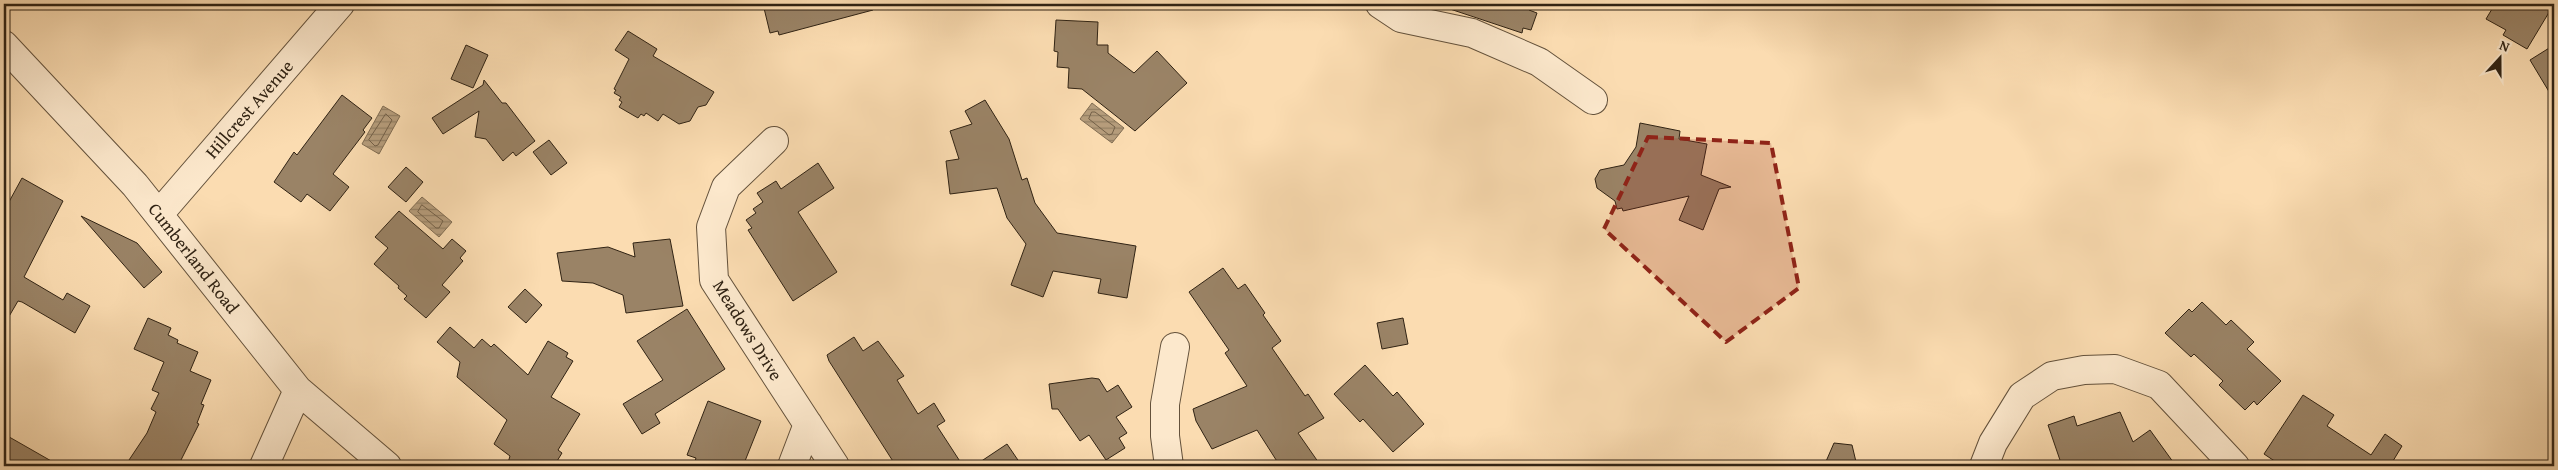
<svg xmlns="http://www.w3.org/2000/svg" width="2558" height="470" viewBox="0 0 2558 470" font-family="'Gentium Book Plus',serif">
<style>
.water{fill:url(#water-rules);stroke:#806c52}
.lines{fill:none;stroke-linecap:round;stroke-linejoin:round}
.shore{stroke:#736048;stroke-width:1}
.building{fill:#9a8366;stroke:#302314}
.minor-casing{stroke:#63513b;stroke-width:30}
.minor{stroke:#fce8cc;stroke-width:28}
.marked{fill:#8f2418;fill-opacity:0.2;stroke:#8f2418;stroke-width:4;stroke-dasharray:10 6;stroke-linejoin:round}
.labels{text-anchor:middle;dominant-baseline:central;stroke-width:4.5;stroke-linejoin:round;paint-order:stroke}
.street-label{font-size:18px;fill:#302314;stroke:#fce8cc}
</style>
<defs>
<pattern id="water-rules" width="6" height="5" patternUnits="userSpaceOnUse" patternTransform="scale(1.25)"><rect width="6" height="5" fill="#b69d7c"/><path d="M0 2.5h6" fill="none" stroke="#948064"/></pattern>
</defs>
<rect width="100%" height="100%" fill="#fbdcb1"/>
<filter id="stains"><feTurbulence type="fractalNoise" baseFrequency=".004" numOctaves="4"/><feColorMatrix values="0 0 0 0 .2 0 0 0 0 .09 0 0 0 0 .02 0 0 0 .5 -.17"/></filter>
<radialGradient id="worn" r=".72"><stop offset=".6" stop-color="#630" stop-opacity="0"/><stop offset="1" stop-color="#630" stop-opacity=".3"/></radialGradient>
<path class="water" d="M 1092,103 L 1124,128 L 1112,143 L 1080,119 Z
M 383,106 L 400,116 L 379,154 L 362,144 Z
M 422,197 L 452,222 L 439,237 L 409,211 Z"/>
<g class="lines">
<path class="shore" d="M 1092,112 L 1095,112 L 1115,127 L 1112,134 L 1109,135 L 1089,119 Z
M 386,114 L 392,120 L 378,145 L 375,146 L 369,140 Z
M 422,205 L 443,221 L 439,228 L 436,228 L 418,212 Z"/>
</g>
<path class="building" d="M 763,4 L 872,4 L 873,10 L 779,35 L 778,31 L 770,33 Z
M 1447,4 L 1531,4 L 1529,10 L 1537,13 L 1531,30 L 1523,28 L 1522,33 L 1447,8 Z
M 2495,4 L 2554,4 L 2527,49 L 2503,35 L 2506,30 L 2486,19 Z
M 1056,20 L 1098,22 L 1097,45 L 1108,45 L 1108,53 L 1134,73 L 1157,51 L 1187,83 L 1135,131 L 1082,89 L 1068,88 L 1069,68 L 1057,67 L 1058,52 L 1054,51 Z
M 628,31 L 657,49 L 653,56 L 714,92 L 706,105 L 698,107 L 690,121 L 679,124 L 663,114 L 658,121 L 646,113 L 644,116 L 641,114 L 638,118 L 619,107 L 622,102 L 619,100 L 621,97 L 614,93 L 616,90 L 614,89 L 629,59 L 615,50 Z
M 466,45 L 488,55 L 473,88 L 451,79 Z
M 2554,45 L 2554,100 L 2530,60 Z
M 484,80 L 502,103 L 506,103 L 535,141 L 516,156 L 513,152 L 503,161 L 486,139 L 475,137 L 479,111 L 443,134 L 432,118 L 483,85 Z
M 342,95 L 372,118 L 363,130 L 365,132 L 333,174 L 349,187 L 330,211 L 307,194 L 301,202 L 274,182 L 294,152 L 297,155 Z
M 985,100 L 1009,139 L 1022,180 L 1027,178 L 1035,203 L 1057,233 L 1136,246 L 1127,298 L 1098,293 L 1101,279 L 1053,271 L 1043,297 L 1011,285 L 1026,244 L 1007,218 L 997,188 L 950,194 L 946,161 L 959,159 L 950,131 L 972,124 L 965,111 Z
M 1640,123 L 1680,131 L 1679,139 L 1707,144 L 1701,175 L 1731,187 L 1719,189 L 1703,230 L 1679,220 L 1689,196 L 1623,211 L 1622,208 L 1617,209 L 1615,201 L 1597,188 L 1595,179 L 1600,170 L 1624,165 L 1636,147 Z
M 549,140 L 567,163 L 551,175 L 533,152 Z
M 818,163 L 834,188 L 798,212 L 837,272 L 793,301 L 748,230 L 752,228 L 746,220 L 756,213 L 753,209 L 763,202 L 757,193 L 776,181 L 781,189 Z
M 406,167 L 423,182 L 406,202 L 388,187 Z
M 22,178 L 63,201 L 24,277 L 63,300 L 67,293 L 90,306 L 75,333 L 22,302 L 18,301 L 4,325 L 4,211 Z
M 399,211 L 443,249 L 452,239 L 466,251 L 460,258 L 463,261 L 442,285 L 450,292 L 426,318 L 404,299 L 407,296 L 398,288 L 399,286 L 374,264 L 388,248 L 375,237 Z
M 81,216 L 137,243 L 162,272 L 144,288 Z
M 670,239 L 683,306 L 626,313 L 623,295 L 593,283 L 562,281 L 557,253 L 608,247 L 635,257 L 633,243 Z
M 1223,268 L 1238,289 L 1245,284 L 1265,313 L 1263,315 L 1281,341 L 1272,348 L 1305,396 L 1308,394 L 1324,418 L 1298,433 L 1321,466 L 1280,466 L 1257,430 L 1212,449 L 1196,421 L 1193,409 L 1247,386 L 1225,353 L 1229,350 L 1189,292 Z
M 525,289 L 542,305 L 526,323 L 508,307 Z
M 2202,302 L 2226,325 L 2231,320 L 2254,342 L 2247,349 L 2281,381 L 2257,405 L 2254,401 L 2245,410 L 2219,385 L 2223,381 L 2194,354 L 2191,357 L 2165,333 L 2189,309 L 2192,312 Z
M 687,309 L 725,369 L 655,414 L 660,423 L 642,434 L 623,404 L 663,380 L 637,341 Z
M 148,318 L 171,328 L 168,335 L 178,340 L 177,343 L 198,352 L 190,371 L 211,380 L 201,404 L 204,405 L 197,423 L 199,424 L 178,466 L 125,466 L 147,433 L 156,412 L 151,409 L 159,393 L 152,390 L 164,362 L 134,349 Z
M 1403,318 L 1408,344 L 1382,349 L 1377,323 Z
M 450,327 L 474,348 L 482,339 L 491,347 L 494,344 L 528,375 L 548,341 L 568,353 L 566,357 L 573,361 L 551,397 L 580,414 L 558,450 L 562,453 L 554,466 L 507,466 L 510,456 L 494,444 L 507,420 L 457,377 L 460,362 L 437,342 Z
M 854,337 L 863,351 L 878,341 L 904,376 L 897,380 L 918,414 L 934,403 L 945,421 L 937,426 L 963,466 L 896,466 L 829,361 L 827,355 Z
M 1365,365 L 1393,396 L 1397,392 L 1424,424 L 1393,452 L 1363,419 L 1360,422 L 1334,394 Z
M 1092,378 L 1099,379 L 1107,392 L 1118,385 L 1132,407 L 1116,417 L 1127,433 L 1119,438 L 1125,448 L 1106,460 L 1089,435 L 1080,441 L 1058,409 L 1052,409 L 1049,384 Z
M 2303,395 L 2334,415 L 2327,426 L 2371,455 L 2385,434 L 2402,446 L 2390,466 L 2282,466 L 2264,454 Z
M 708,401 L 761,421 L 743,466 L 693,466 L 696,458 L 687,455 Z
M 2120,412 L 2133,442 L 2150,430 L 2176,466 L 2062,466 L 2048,425 L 2074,416 L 2077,426 Z
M 4,434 L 60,466 L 4,466 Z
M 1834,443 L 1852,445 L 1857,466 L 1824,466 Z
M 1007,444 L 1022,466 L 974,466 Z"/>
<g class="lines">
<g class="minor-casing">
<path id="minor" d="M 1380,4 L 1401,18 L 1472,33 L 1539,62 L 1593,100
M 4,45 L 135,185 L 298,390 L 387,466
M 774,141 L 726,187 L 711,227 L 714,280 L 835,466
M 159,214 L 340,4
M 264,466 L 298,390
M 792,466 L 808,424
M 1169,466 L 1165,436 L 1165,404 L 1175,347
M 1984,466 L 1993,443 L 2022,396 L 2052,376 L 2084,370 L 2115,369 L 2159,385 L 2235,466"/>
</g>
<use href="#minor" class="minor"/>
</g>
<path class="marked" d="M 1648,137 L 1771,143 L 1799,288 L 1726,342 L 1604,229 Z"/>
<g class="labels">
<g class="street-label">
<text transform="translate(249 109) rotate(-49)">Hillcrest Avenue</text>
<text transform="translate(194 258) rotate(52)">Cumberland Road</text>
<text transform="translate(748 330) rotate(58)">Meadows Drive</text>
</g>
</g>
<rect width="2558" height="470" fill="none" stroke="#fbdcb1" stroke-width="20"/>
<rect x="5" y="5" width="2548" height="460" fill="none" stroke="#302314" stroke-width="2.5"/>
<rect x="10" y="10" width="2538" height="450" fill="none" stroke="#302314"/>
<g transform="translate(2500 58) rotate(21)" stroke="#fce8cc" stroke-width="4" paint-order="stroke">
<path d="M0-4L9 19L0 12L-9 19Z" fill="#302314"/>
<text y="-8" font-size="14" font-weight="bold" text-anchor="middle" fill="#302314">N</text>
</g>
<rect width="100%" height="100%" filter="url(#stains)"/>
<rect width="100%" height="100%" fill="url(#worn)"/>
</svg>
